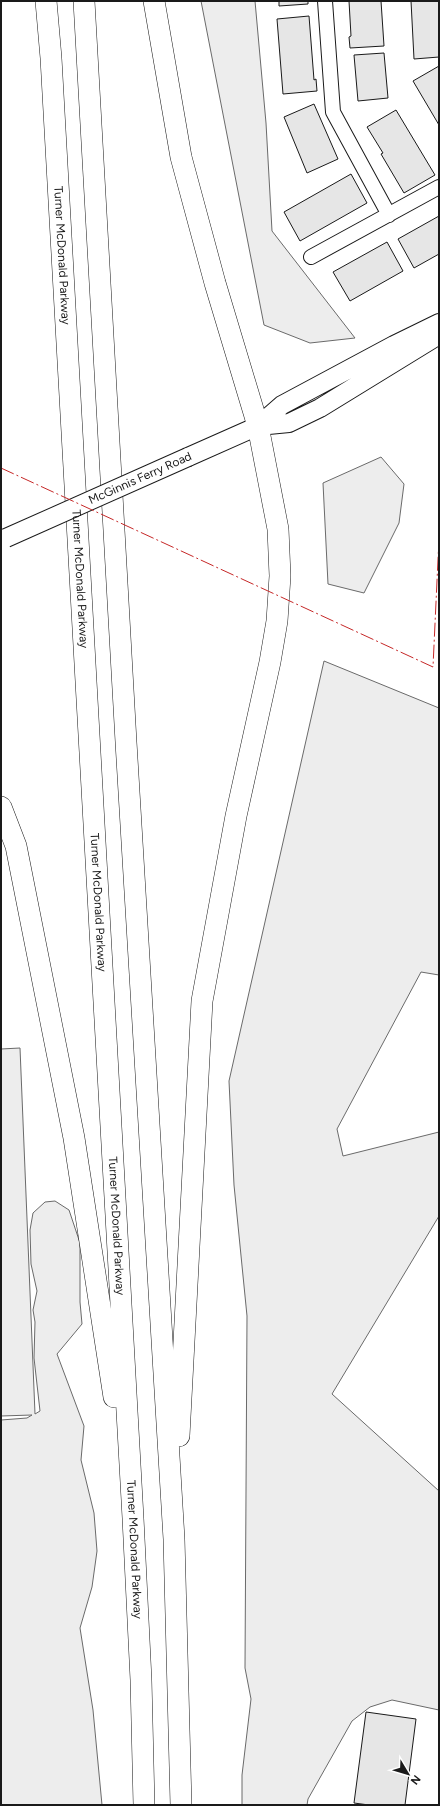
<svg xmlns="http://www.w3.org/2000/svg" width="440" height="1806" viewBox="0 0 440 1806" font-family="Figtree,sans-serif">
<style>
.built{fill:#ededed;stroke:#6a6a6a}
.building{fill:#e6e6e6;stroke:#1a1a1a}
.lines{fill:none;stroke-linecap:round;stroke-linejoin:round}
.minor-casing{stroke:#1a1a1a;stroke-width:16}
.major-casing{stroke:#1a1a1a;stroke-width:20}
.highway-casing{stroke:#1a1a1a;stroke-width:22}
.minor{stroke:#fff;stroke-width:14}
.major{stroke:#fff;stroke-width:18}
.highway{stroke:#fff;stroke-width:21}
.major-bridge-casing{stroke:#1a1a1a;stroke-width:20;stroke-linecap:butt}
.major-bridge{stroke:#fff;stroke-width:18}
.power{stroke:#c62828;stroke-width:1;stroke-dasharray:14 3 2 3;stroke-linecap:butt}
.labels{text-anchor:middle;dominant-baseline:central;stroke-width:3;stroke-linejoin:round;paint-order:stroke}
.street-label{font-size:12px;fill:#1a1a1a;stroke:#fff}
</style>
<rect width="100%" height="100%" fill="#fff"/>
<path class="built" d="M 201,1 L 255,1 L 266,123 L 272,231 L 355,338 L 310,343 L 264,325 Z
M 381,457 L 404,484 L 399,523 L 364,593 L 328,584 L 323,483 Z
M 324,661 L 439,708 L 439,975 L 421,972 L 337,1129 L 343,1156 L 439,1132 L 439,1216 L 332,1394 L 439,1491 L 439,1710 L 392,1700 L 370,1707 L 352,1721 L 308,1799 L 307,1805 L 242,1805 L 242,1775 L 251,1699 L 245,1668 L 247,1316 L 234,1185 L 229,1081 Z
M 20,1048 L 35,1414 L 40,1411 L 34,1358 L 35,1322 L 33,1310 L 37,1291 L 31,1264 L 30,1230 L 33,1213 L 45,1202 L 55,1201 L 69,1210 L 80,1243 L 80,1302 L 82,1324 L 57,1354 L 84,1426 L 81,1460 L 94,1513 L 97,1551 L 92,1587 L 80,1628 L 93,1710 L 102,1805 L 1,1805 L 1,1420 L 27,1418 L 32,1415 L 1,1416 L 1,1049 Z"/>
<path class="building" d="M 279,1 L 308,1 L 308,4 L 279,6 Z
M 349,1 L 381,1 L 384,46 L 350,48 L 349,37 L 351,36 Z
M 411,1 L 439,1 L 439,57 L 414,59 Z
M 309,16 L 314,80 L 316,79 L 317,91 L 283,94 L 277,19 Z
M 384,53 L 388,98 L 358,101 L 354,55 Z
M 439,66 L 439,125 L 413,81 Z
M 314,104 L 338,159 L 307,173 L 284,117 Z
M 396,110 L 435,175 L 404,193 L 381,154 L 383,153 L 367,127 Z
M 351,174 L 367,203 L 300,241 L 284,212 Z
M 439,216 L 439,254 L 414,268 L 398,239 Z
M 387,242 L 403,271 L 350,301 L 333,272 Z
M 366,1712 L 416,1719 L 405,1805 L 369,1805 L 354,1803 Z"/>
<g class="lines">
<g class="minor-casing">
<path id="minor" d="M 325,1 L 333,112 L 389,215
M 311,257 L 439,187"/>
</g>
<g class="major-casing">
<path id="major" d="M 258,426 L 289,423 L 320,408 L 439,335
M 188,457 L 258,426 L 282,405 L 394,345 L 439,323"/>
</g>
<g class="highway-casing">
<g id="highway">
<path id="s1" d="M 46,1 L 51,58 L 62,254 L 133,1518 L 141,1680 L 144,1805"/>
<path d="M 84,1 L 126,742 L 174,1539 L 181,1805"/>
<path d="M 154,1 L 181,157 L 215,283 L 258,426 L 278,529 L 280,576 L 277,621 L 270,662 L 236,816 L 202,1001 L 179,1436"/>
<path d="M 1,807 L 16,846 L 74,1138 L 114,1397"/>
</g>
</g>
<use href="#minor" class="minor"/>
<use href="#major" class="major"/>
<use href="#highway" class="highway"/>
<g class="major-bridge-casing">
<path id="major-bridge" d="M 6,538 L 188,457"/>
</g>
<use href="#major-bridge" class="major-bridge"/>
<path class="power" d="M 1,468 L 433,667 L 439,538"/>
</g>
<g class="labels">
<g class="street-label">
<text stroke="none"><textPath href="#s1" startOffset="255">Turner McDonald Parkway</textPath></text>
<text transform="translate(140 478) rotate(-24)">McGinnis Ferry Road</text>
<text stroke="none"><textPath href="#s1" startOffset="579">Turner McDonald Parkway</textPath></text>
<text stroke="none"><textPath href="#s1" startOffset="903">Turner McDonald Parkway</textPath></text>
<text stroke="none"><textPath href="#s1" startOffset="1227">Turner McDonald Parkway</textPath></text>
<text stroke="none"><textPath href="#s1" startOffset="1551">Turner McDonald Parkway</textPath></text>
</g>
</g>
<rect width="440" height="1806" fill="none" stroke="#1a1a1a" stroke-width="4"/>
<g transform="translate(408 1774) rotate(128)" stroke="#ffffff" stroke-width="3" paint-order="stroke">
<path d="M0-3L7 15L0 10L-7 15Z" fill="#1a1a1a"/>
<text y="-6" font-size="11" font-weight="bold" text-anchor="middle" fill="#1a1a1a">N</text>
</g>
</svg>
